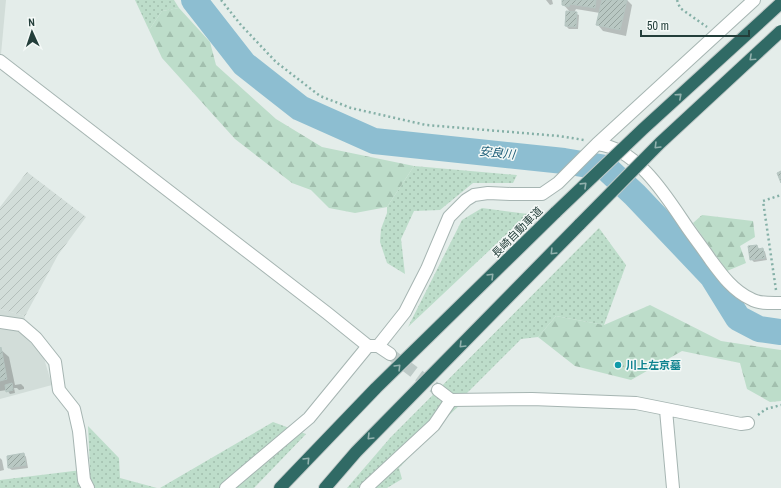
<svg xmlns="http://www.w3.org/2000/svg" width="781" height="488" viewBox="0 0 781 488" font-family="'Archivo Narrow','Noto Sans JP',sans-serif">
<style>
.built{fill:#d2ddd9}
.industrial{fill:url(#industrial-furrows)}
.grass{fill:url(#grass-dots)}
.forest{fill:url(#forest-firs)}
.shadow{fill:#0003}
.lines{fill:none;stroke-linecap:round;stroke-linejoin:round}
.river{stroke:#8dbed1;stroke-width:26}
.building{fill:url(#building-hatch);stroke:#b6c6c2}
.street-tunnel{stroke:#bdcac7;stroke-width:12;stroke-dasharray:12 6;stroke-linecap:butt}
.street-casing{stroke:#a6b5b2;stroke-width:14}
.highway-casing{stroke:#c1c9c8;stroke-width:14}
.path{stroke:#85b0a7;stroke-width:2.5;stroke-dasharray:2 3;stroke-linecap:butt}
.street{stroke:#fff;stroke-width:12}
.highway{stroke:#306a65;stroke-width:12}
.highway-bridge-casing{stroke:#c1c9c8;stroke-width:14;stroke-linecap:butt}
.highway-bridge{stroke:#306a65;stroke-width:12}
.oneway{stroke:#92b2ae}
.culture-dot{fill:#0f9aa8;stroke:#f4f9f7;stroke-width:1.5}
.labels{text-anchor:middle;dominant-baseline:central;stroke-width:3;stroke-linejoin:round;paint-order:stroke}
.street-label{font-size:11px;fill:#233e3a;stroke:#f4f9f7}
.culture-label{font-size:11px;font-weight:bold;fill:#0d838f;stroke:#f4f9f7;text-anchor:start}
.water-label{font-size:12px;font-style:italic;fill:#1e5f79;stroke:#f4f9f7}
</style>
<defs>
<pattern id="industrial-furrows" width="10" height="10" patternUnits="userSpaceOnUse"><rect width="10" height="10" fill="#d2ddd9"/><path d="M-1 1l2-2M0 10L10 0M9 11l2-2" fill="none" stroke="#b4bfbb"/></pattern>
<pattern id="grass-dots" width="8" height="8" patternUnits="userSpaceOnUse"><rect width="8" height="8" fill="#bdddca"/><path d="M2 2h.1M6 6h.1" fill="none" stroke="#a2bfae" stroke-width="1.8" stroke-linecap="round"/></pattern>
<pattern id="forest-firs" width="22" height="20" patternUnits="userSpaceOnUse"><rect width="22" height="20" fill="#bdddca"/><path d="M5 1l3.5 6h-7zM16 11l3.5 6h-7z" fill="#a2bfae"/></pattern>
<pattern id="building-hatch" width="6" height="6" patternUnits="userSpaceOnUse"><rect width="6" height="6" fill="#b9c8c3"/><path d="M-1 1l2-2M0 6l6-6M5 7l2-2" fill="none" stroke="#96a49f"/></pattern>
</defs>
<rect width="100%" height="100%" fill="#e4edea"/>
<path class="built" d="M 0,0 L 6,0 L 0,65 Z
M 0,309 L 25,316 L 21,333 L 43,355 L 52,385 L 0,399 Z"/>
<path class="industrial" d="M 27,172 L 86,217 L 58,255 L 25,316 L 0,309 L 0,207 Z"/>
<path class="grass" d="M 135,0 L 174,0 L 179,8 L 162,11 L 149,30 Z
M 414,166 L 517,175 L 513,183 L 473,183 L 440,210 L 414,211 L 401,239 L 405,274 L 387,263 L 380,242 L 381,229 L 387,213 L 387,207 Z
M 482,208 L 528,214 L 408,327 L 462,220 Z
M 599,228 L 626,265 L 604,325 L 556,316 L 538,337 L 521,339 L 467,393 L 460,405 L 447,417 L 399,468 L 402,479 L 387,488 L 347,488 L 390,438 Z
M 273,422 L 306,434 L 254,488 L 160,488 Z
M 88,426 L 119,458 L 120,478 L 157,488 L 0,488 L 0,480 L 90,469 Z"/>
<path class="forest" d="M 179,8 L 210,42 L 216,65 L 276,119 L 322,147 L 414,166 L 387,207 L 355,213 L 329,208 L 311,190 L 292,183 L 235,139 L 162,58 L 149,30 L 162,11 Z
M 702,215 L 753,221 L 755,237 L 740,246 L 746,263 L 727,271 L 693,223 Z
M 650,305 L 721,341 L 781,350 L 781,401 L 770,402 L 747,389 L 740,363 L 682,351 L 631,380 L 575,366 L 538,337 L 556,316 L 604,325 Z"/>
<path class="shadow" d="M 546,0 L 552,0 L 553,4 L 550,5 Z
M 563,0 L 627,0 L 632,5 L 626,36 L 603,31 L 598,25 L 600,13 L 576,9 L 574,13 L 579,15 L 578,29 L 569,29 L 566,26 L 570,12 L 563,4 Z
M 757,246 L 760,250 L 763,249 L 765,252 L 767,260 L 754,262 L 751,259 Z
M 0,349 L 9,357 L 15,385 L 21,384 L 24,387 L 24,389 L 19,390 L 17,388 L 14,388 L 15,393 L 10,394 L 7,390 L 0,391 Z
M 24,454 L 26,457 L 28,468 L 12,470 L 9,468 Z
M 0,458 L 2,460 L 4,470 L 0,471 Z"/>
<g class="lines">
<path class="river" d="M 194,0 L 244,64 L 300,108 L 374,141 L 564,161 L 606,168 L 635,195 L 712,276 L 738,318 L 759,329 L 781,332"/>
</g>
<path class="building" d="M 562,0 L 596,0 L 595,8 L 570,4 L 569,7 L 562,5 Z
M 602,0 L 627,0 L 620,30 L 596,25 Z
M 566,11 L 577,12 L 576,27 L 565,26 Z
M 781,171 L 781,183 L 777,173 Z
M 757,245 L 758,249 L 763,248 L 765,258 L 750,260 L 748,246 Z
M 1,347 L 7,379 L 0,381 L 0,348 Z
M 12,383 L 13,390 L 6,392 L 5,385 Z
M 24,453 L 26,465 L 8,468 L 7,456 Z"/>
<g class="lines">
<path class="street-tunnel" d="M 390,354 L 438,390"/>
<g class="street-casing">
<path id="street" d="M 0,61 L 327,313 L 368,346 L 378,346 L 390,354
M 597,144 C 636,148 665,194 685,224 C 693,236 702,247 710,259 C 721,274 733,291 751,299 C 759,304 772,303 781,303
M 0,322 L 21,325 L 36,338 L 55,362 L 59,390 L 74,409 L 79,431 L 84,480 L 88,488
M 378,346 L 405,312 L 427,269 L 449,217 L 466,200 L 474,195 L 488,193 L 511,194 L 542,194 L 558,183 L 597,144 L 754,0
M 451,400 L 532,399 L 636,403 L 741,424 L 748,423
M 666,410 L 673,488
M 226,488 L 309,418 L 368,346
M 366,488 L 434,425 L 451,400 L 438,390"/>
</g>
<g class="highway-casing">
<path id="highway" d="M 280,488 L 376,388 L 556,212
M 325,488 L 356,452 L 580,224"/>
</g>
<path class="path" d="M 221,0 L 241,25 L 276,62 L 320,96 L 351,108 L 426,125 L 559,136 L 584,140
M 677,0 L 680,8 L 707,27
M 776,290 L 763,201 L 781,195
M 758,415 L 766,409 L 781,405"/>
<use href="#street" class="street"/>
<use href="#highway" class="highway"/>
<g class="highway-bridge-casing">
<path id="highway-bridge" d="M 556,212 L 643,129 L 781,3
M 580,224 L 660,143 L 781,31"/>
</g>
<use href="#highway-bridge" class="highway-bridge"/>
</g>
<defs><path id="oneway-chevron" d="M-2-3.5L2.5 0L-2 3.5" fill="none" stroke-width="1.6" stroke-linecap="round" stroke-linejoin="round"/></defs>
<g class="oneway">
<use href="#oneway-chevron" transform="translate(752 58) rotate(137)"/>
<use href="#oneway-chevron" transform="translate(679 96) rotate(-42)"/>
<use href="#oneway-chevron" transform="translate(657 146) rotate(135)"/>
<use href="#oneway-chevron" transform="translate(584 185) rotate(-44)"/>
<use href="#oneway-chevron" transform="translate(553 252) rotate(135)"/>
<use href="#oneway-chevron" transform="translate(491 276) rotate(-45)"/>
<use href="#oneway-chevron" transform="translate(462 345) rotate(135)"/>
<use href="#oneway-chevron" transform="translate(398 367) rotate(-45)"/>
<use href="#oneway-chevron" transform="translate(370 437) rotate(135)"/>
<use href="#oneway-chevron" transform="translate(307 460) rotate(-46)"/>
</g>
<circle class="culture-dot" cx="618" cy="365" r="4"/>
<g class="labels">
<g class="street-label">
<text transform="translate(517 232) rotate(-45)">長崎自動車道</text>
</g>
<g class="culture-label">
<text x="626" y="365">川上左京墓</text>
</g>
<g class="water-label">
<text transform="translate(497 153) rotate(6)">安良川</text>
</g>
</g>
<g transform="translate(32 32) rotate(357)" stroke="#f4f9f7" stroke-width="3" paint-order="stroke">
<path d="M0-3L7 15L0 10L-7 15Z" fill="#233e3a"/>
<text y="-6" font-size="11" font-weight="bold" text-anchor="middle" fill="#233e3a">N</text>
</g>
<path d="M641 30v6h108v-6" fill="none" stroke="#233e3a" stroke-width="2"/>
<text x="647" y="30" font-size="12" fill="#233e3a" stroke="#f4f9f7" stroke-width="3" paint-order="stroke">50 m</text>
</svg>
